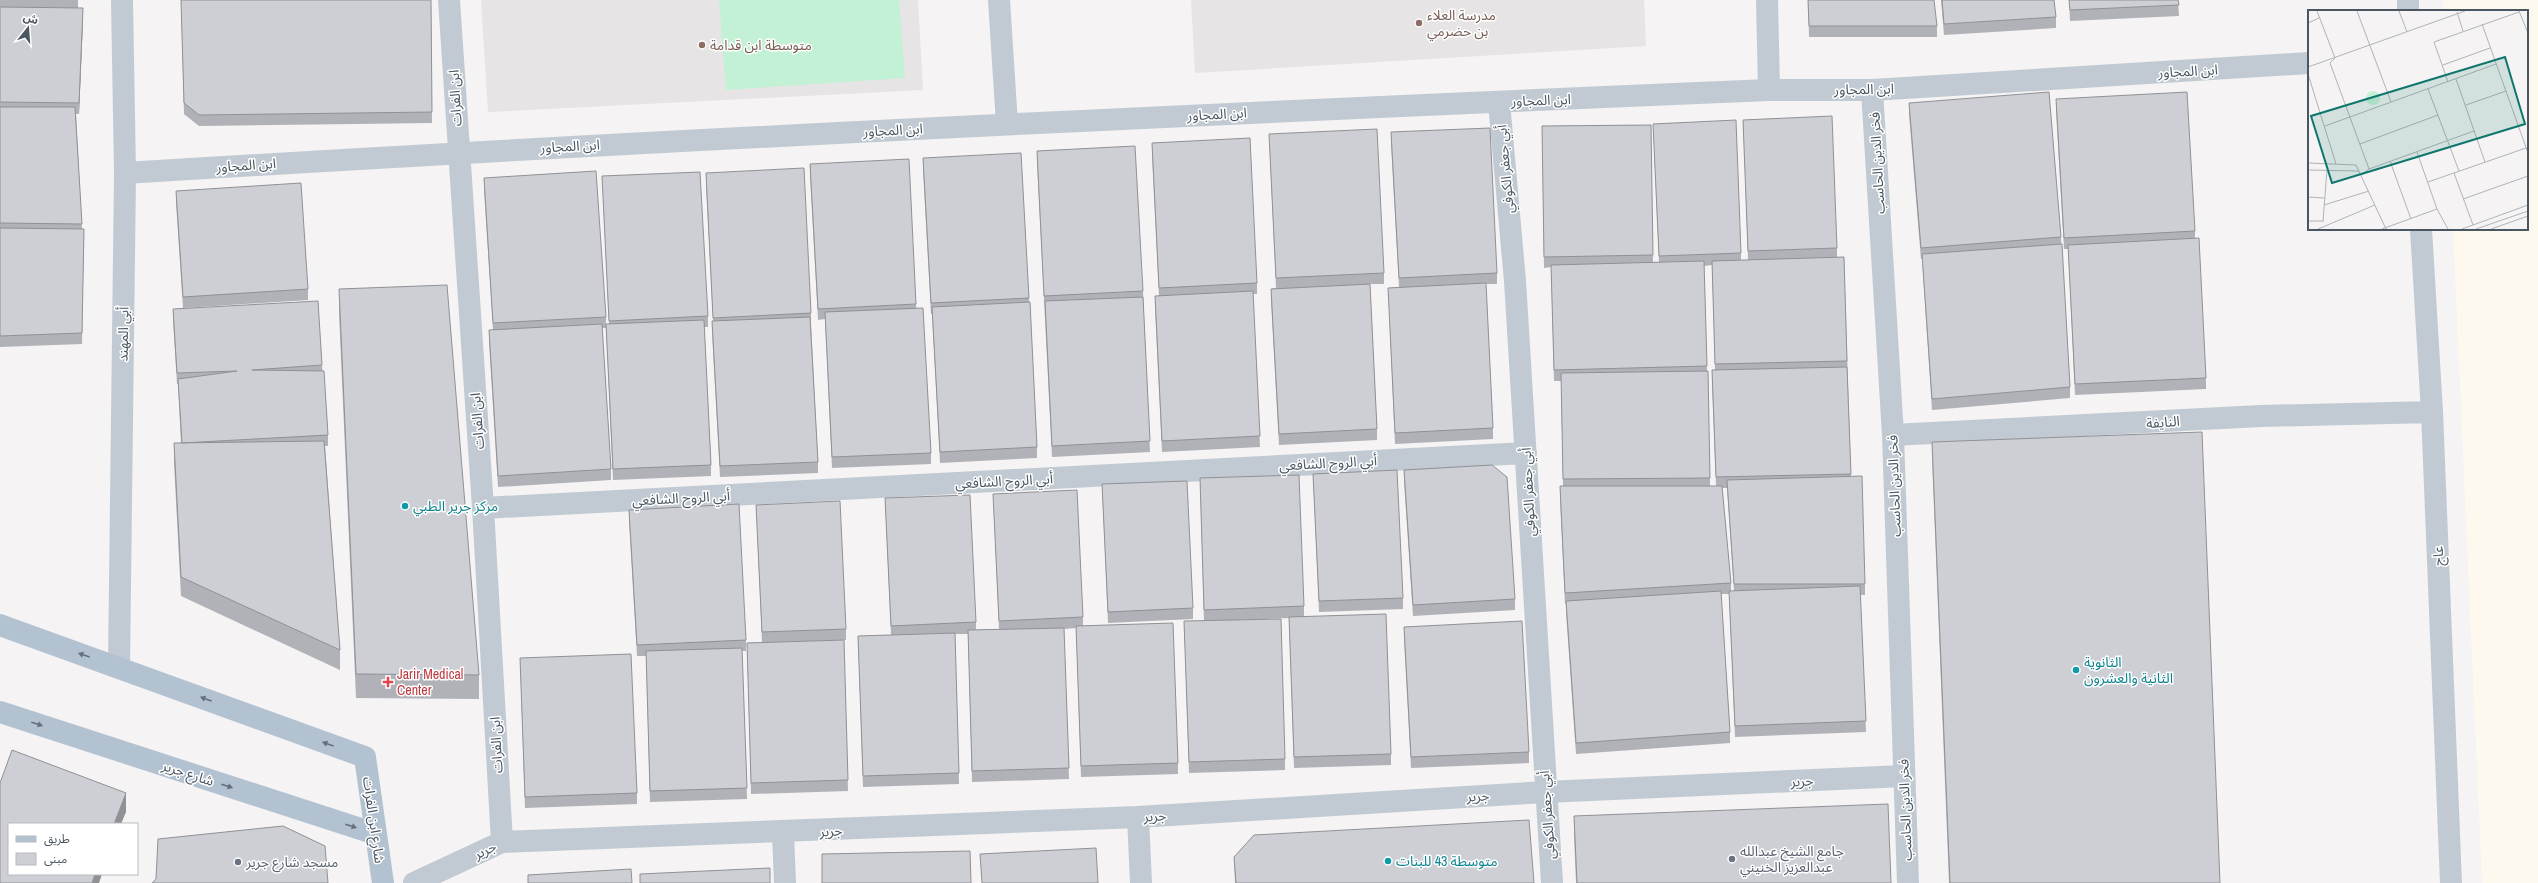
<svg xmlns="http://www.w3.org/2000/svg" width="2538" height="883" viewBox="0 0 2538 883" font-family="'Archivo Narrow','Noto Sans Arabic',sans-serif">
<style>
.commercial{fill:#fdf9ef}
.education{fill:#e6e4e5}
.pitch{fill:#c3f1d5}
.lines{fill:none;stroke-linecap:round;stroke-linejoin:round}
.minor{stroke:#c1cad2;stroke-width:22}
.major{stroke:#b3c2d1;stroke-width:22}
.wall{fill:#b0b2b7;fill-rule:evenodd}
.shaded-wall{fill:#909195}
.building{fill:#cdcfd5;stroke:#909195}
.oneway{fill:#64717d}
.education-dot{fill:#8d6e63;stroke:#fff;stroke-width:1.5}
.culture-dot{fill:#0f9aa8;stroke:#fff;stroke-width:1.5}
.health-dot{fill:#e0444e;stroke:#fff;stroke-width:1.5}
.worship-dot{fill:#6b7280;stroke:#fff;stroke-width:1.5}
.labels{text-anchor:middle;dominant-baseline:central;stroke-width:3;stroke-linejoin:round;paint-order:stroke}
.education-label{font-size:14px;fill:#785e54;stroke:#fff;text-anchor:start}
.street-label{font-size:14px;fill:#4a5661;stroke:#fff}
.culture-label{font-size:14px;fill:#0d838f;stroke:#fff;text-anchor:start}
.health-label{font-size:14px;fill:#be3a42;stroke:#fff;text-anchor:start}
.worship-label{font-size:14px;fill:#5b616d;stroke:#fff;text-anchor:start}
.inset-road{fill:none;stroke:#b1b4b9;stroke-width:1}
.view{fill:#0f766e;fill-opacity:0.15;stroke:#0f766e;stroke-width:2}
.inset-edge{fill:none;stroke:#4a5661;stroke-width:2}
</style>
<rect width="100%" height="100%" fill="#f5f3f3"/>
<path class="commercial" d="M 2443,0 L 2538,0 L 2538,883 L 2482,883 L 2453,229 L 2527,229 L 2527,11 L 2443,11 Z"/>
<path class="education" d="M 481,0 L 918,0 L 923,90 L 488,112 Z
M 1191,0 L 1644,0 L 1646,46 L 1195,73 Z"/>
<path class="pitch" d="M 719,0 L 899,0 L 905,78 L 726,90 Z"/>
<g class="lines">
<path class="minor" d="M 449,0 L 483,508 L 502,842
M 999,0 L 1007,124
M 1767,0 L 1769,90
M 2408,0 L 2408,11
M 1872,90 L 1893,435 L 1908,883
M 1499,102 L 1515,281 L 1552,883
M 125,173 C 673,139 1221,113 1769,90 L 1872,90 L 2309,63
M 2421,229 L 2432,412 L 2451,883
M 1893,435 L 2261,416 L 2432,412
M 483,508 L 1526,453
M 119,667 L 125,173 L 122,0
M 1138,817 L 1141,883
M 783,833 L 785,883
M 414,883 L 502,842 L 1138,817 L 1546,792 L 1904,776"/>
<path class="major" d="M 0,625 L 365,757 L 383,883
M 0,712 L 376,834"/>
</g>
<path class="wall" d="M 0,0 L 78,0 L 78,8 L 83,19 L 79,114 L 76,114 L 82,229 L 84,229 L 82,344 L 0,347 Z
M 181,0 L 431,0 L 432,123 L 199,126 L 184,114 Z
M 1808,0 L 1937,26 L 1937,37 L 1809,37 Z
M 1941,0 L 2054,0 L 2056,17 L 2056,28 L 1944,35 Z
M 2069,0 L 2178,0 L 2179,16 L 2070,21 Z
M 2056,99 L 2195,231 L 2195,238 L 2206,378 L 2206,389 L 2075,395 L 2068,249 L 2064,249 L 2056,110 Z
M 1909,103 L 2061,237 L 2070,387 L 2070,398 L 1932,410 L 1922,259 L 1921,259 L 1909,114 Z
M 1743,120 L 1837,248 L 1837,257 L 1844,257 L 1851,476 L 1865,584 L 1865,595 L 1860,595 L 1866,732 L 1735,737 L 1729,594 L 1721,594 L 1730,732 L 1730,743 L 1576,754 L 1566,612 L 1566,604 L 1565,604 L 1560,497 L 1560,486 L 1563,486 L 1561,381 L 1554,381 L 1551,267 L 1544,268 L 1542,126 L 1651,125 L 1653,262 L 1659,262 L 1653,124 L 1741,253 L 1741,260 L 1748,260 ZM 1712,265 L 1715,370 L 1712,370 L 1712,381 L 1716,486 L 1710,486 L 1708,371 L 1707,371 L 1704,266 ZM 1722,488 L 1727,488 L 1734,591 L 1731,591 L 1731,583 Z
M 1391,132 L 1497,273 L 1497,284 L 1486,284 L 1493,428 L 1493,439 L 1395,444 L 1388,288 L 1399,287 L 1391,143 Z
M 1269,134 L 1384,273 L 1384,284 L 1370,284 L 1377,429 L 1377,440 L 1279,445 L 1271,300 L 1271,289 L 1276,288 Z
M 1152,143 L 1257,283 L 1257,294 L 1253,294 L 1260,447 L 1162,452 L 1155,307 L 1155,296 L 1159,296 L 1152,154 Z
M 1037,151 L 1143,291 L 1150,452 L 1052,457 L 1037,162 Z
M 923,158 L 1029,298 L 1037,447 L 1037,458 L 940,463 L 932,314 L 931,314 L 923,169 Z
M 810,164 L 916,304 L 931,453 L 931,464 L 832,468 L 825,319 L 818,320 L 810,175 Z
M 706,173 L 811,313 L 811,324 L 818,462 L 818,473 L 720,477 L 712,332 L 712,321 L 713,321 L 706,184 Z
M 602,176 L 708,316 L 708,327 L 704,327 L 711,465 L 711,476 L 613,480 L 606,328 L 602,328 L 611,469 L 611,480 L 498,487 L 489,341 L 489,330 L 493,330 L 484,189 L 484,178 L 606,317 L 606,324 L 609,324 Z
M 176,191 L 308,289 L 308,300 L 183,308 L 176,202 Z
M 339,289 L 479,675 L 479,699 L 356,698 L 339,313 Z
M 173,309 L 322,365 L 328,435 L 328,446 L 325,446 L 340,650 L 340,670 L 181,596 L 174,463 L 174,443 L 181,443 L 178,384 L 177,384 L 173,320 Z
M 1932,442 L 2220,883 L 1949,883 L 1932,457 Z
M 1404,470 L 1515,599 L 1515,610 L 1413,616 L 1404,481 Z
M 1313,474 L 1403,598 L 1403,609 L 1319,612 Z
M 1200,478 L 1304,606 L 1304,616 L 1391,754 L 1391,765 L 1294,768 L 1289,618 L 1238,620 L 1285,759 L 1285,770 L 1189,773 L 1184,621 L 1204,621 Z
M 1102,484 L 1193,608 L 1193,619 L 1108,623 Z
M 993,494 L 1083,617 L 1083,625 L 1178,763 L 1178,774 L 1081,777 L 1076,628 L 1064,629 L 1069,779 L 972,782 L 968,634 L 955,634 L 959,784 L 863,787 L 858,636 L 891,635 L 885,498 L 976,622 L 976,630 L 999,629 Z
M 756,505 L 846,629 L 846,640 L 844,640 L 848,791 L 751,794 L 747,643 L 762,642 Z
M 629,510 L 746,640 L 746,651 L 742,651 L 747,799 L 650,802 L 646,656 L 637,656 L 629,521 Z
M 1404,627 L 1529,752 L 1529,763 L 1411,768 L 1404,638 Z
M 520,658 L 637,793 L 637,804 L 525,808 Z
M 1574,816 L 1891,883 L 1576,883 L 1574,835 Z
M 1234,857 L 1534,883 L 1235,883 Z"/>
<path class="shaded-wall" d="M 83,8 L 83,19 L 79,114 L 79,103 Z
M 126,793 L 126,812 L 121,824 L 114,824 Z
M 95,874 L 102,874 L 99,883 L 92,883 Z"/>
<path class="building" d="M 181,0 L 431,0 L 432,112 L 199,115 L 184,103 Z
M 1808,0 L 1934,0 L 1937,26 L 1809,26 Z
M 1942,0 L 2054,0 L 2056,17 L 1944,24 Z
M 2069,0 L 2178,0 L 2179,5 L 2070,10 Z
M 0,7 L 83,8 L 79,103 L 0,102 Z
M 2049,92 L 2061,237 L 1921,248 L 1909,103 Z
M 2187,92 L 2195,231 L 2064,238 L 2056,99 Z
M 0,107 L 75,107 L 82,224 L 0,223 Z
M 1832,116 L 1837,248 L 1748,251 L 1743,120 Z
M 1736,120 L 1741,253 L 1659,256 L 1653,124 Z
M 1651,125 L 1653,255 L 1544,257 L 1542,126 Z
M 1490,128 L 1497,273 L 1399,278 L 1391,132 Z
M 1377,129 L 1384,273 L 1276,278 L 1269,134 Z
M 1250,138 L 1257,283 L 1159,288 L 1152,143 Z
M 1135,146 L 1143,291 L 1044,296 L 1037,151 Z
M 1021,153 L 1029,298 L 931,303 L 923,158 Z
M 909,159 L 916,304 L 818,309 L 810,164 Z
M 804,168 L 811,313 L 713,318 L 706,173 Z
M 596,171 L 606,317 L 493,323 L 484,178 Z
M 700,172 L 708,316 L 609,321 L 602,176 Z
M 301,183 L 308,289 L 183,297 L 176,191 Z
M 0,228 L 84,229 L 82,333 L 0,336 Z
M 2199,238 L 2206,378 L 2075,384 L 2068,245 Z
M 2062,244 L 2070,387 L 1932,399 L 1922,254 Z
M 1844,257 L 1847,361 L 1715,364 L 1712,261 Z
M 1704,261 L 1707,366 L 1554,370 L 1551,265 Z
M 1486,283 L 1493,428 L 1395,433 L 1388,288 Z
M 1370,284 L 1377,429 L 1279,434 L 1271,289 Z
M 447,285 L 479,675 L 356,674 L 339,289 Z
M 1253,291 L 1260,436 L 1162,441 L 1155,296 Z
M 1143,297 L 1150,441 L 1052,446 L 1045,301 Z
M 318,301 L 322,365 L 252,370 L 324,371 L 328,435 L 182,443 L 178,379 L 237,371 L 177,373 L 173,309 Z
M 1030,302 L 1037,447 L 940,452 L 932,307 Z
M 923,308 L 931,453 L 832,457 L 825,312 Z
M 810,317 L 818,462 L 720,466 L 712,321 Z
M 704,320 L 711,465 L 613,469 L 606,324 Z
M 602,324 L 611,469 L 498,476 L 489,330 Z
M 1847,367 L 1851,474 L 1716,477 L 1712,370 Z
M 1708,371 L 1710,478 L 1563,479 L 1561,373 Z
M 2202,432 L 2220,883 L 1950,883 L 1932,442 Z
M 324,441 L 340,650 L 181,577 L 174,443 Z
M 1492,465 L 1507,477 L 1515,599 L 1413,605 L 1404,470 Z
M 1397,470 L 1403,598 L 1319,601 L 1313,474 Z
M 1299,475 L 1304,606 L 1204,610 L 1200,478 Z
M 1862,476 L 1865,584 L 1734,584 L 1727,480 Z
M 1187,481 L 1193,608 L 1108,612 L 1102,484 Z
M 1560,486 L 1722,486 L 1731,583 L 1565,593 Z
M 1077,490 L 1083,617 L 999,621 L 993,494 Z
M 970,495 L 976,622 L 891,626 L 885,498 Z
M 840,501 L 846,629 L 762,632 L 756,505 Z
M 739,504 L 746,640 L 637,645 L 629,510 Z
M 1860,586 L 1866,721 L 1735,726 L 1729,591 Z
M 1721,591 L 1730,732 L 1576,743 L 1566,601 Z
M 1386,614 L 1391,754 L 1294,757 L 1289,617 Z
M 1281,619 L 1285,759 L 1189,762 L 1184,621 Z
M 1522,621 L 1529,752 L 1411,757 L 1404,627 Z
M 1173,623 L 1178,763 L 1081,766 L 1076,626 Z
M 1064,628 L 1069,768 L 972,771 L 968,630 Z
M 955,633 L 959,773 L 863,776 L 858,636 Z
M 844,640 L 848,780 L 751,783 L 747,643 Z
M 742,648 L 747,788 L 650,791 L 646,651 Z
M 631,654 L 637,793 L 525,797 L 520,658 Z
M 12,750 L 126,793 L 114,824 L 9,824 L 9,874 L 95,874 L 92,883 L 0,883 L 0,783 Z
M 1888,804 L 1891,883 L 1577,883 L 1574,816 Z
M 1529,820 L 1534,883 L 1236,883 L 1234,857 L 1254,835 Z
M 283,826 L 325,846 L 328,883 L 152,883 L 156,879 L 158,839 Z
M 1096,848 L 1098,883 L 982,883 L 980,854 Z
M 970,851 L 971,883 L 822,883 L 822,854 Z
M 770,868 L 770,883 L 640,883 L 640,874 Z
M 631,869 L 632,883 L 528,883 L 528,875 Z"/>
<defs><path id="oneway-solid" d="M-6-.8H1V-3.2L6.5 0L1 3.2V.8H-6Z"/></defs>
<g class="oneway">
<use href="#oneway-solid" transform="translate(84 655) rotate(-161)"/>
<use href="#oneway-solid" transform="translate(206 699) rotate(-160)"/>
<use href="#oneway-solid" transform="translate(37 724) rotate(18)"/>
<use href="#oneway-solid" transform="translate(328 744) rotate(-160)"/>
<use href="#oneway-solid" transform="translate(227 786) rotate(18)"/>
<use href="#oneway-solid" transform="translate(351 826) rotate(18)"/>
</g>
<g class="education-dot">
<circle cx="1419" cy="23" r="4"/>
<circle cx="702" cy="45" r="4"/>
</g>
<g class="culture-dot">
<circle cx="405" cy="506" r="4"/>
<circle cx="2076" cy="670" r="4"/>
<circle cx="1388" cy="861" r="4"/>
</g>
<path class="health-dot" d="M386 676h4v4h4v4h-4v4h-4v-4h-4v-4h4z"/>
<g class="worship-dot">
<circle cx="1732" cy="859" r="4"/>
<circle cx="238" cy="862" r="4"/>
</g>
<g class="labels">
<g class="education-label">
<text x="1427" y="15">مدرسة العلاء<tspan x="1427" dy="16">بن حضرمي</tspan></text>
<text x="710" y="45">متوسطة ابن قدامة</text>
</g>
<g class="street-label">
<text transform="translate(2188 71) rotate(-3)">ابن المجاور</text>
<text transform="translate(1864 89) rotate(-1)">ابن المجاور</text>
<text transform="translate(455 98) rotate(-93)">ابن الفرات</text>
<text transform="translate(1541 100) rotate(-2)">ابن المجاور</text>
<text transform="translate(1217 114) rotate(-3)">ابن المجاور</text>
<text transform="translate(893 130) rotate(-3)">ابن المجاور</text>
<text transform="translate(570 146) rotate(-3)">ابن المجاور</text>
<text transform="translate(1877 163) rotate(-93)">فخر الدين الحاسب</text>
<text transform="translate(246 165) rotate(-4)">ابن المجاور</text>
<text transform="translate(1505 169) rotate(-95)">أبي جعفر الكوفي</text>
<text transform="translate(123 334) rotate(-89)">أبي المهند</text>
<text transform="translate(477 421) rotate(-94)">ابن الفرات</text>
<text transform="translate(2163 422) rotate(-4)">النايفة</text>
<text transform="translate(1328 463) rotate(-3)">أبي الروح الشافعي</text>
<text transform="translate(1004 481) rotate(-3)">أبي الروح الشافعي</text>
<text transform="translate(1894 486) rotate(-92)">فخر الدين الحاسب</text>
<text transform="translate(1528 492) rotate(-93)">أبي جعفر الكوفي</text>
<text transform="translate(681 498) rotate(-3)">أبي الروح الشافعي</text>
<text transform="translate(2438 556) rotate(-92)">عاج</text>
<text transform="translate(496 745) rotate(-93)">ابن الفرات</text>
<text transform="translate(188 773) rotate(18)">شارع جرير</text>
<text transform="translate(1802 781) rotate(-3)">جرير</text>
<text transform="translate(1478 796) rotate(-3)">جرير</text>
<text transform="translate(1905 810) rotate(-92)">فخر الدين الحاسب</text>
<text transform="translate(1547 815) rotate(-94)">أبي جعفر الكوفي</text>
<text transform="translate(1155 816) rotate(-3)">جرير</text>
<text transform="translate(374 820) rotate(82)">شارع ابن الفرات</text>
<text transform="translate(831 831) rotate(-3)">جرير</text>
<text transform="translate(485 850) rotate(-25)">جرير</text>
</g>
<g class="culture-label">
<text x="413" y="506">مركز جرير الطبي</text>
<text x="2084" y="662">الثانوية<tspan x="2084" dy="16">الثانية والعشرون</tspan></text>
<text x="1396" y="861">متوسطة 43 للبنات</text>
</g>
<g class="health-label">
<text x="397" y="674">Jarir Medical<tspan x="397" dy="16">Center</tspan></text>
</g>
<g class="worship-label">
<text x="1740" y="851">جامع الشيخ عبدالله<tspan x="1740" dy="16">عبدالعزيز الخنيني</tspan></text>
<text x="246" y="862">مسجد شارع جرير</text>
</g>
</g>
<g transform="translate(2308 10)">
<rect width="220" height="220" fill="#f5f3f3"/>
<path d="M58 88a7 7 0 1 1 14 0a7 7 0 1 1-14 0Z" fill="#c3f1d5"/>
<path class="inset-road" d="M 9,1 L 27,48 L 22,53 L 61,159M 49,1 L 83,92M 91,1 L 99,22M 211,1 L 220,23M 149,2 L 155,21M 0,13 L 11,8M 174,14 L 220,143M 135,55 L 182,38M 0,57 L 157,1M 0,64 L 28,154M 148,69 L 177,152M 140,72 L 126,32 L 211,2M 120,79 L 151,161M 158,95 L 198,81M 17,116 L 188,54M 52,134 L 130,105M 109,142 L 129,199 L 140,219M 82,151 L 103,209M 0,153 L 48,155 L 78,219M 0,160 L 51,161M 146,163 L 165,215M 53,165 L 61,159 L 166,121M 120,172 L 218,138M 0,187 L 16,188M 155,189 L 220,166M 16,195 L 61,181M 0,211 L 16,211M 15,211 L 19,160M 10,219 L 67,195M 74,219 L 129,199M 154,219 L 220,195M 168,219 L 220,201M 183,219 L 220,206"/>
<path class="view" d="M 197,47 L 217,114 L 24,173 L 3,106 Z"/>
<rect width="220" height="220" class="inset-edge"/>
</g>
<rect x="8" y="823" width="130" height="52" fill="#ffffff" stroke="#b7bbc0"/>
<rect x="16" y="836" width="20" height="6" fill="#b3c2d1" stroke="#b7bbc0"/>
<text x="44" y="843" font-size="12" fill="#4a5661">طريق</text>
<rect x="16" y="853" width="20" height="12" fill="#cdcfd5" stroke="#b7bbc0"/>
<text x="44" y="863" font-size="12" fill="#4a5661">مبنى</text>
<g transform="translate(28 28) rotate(17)" stroke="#ffffff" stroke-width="3" paint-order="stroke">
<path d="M0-3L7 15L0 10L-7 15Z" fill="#4a5661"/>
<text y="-6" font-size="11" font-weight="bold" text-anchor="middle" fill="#4a5661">ش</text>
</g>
</svg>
